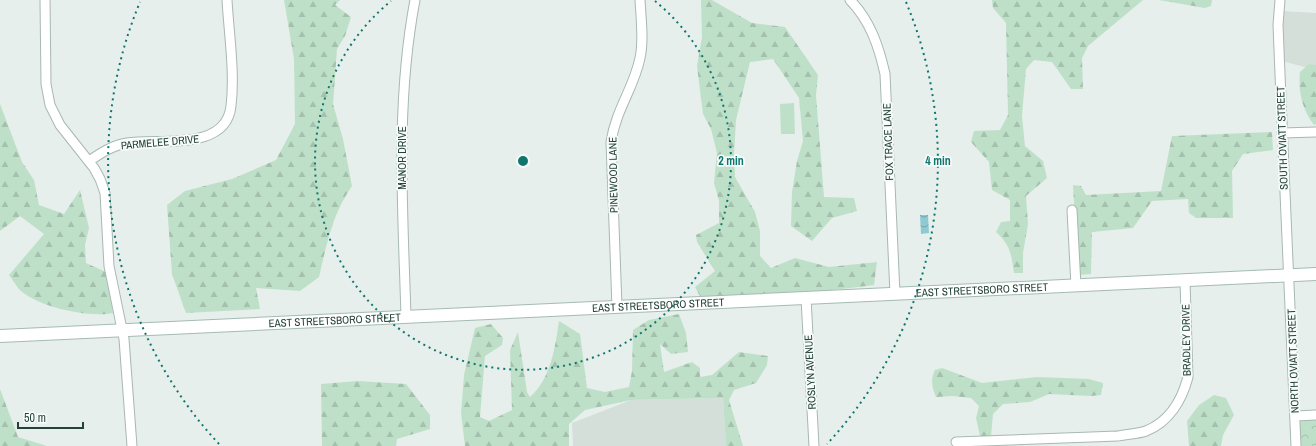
<svg xmlns="http://www.w3.org/2000/svg" width="1316" height="446" viewBox="0 0 1316 446" font-family="'Archivo Narrow',sans-serif">
<style>
.built{fill:#d4dfda}
.forest{fill:url(#forest-firs)}
.park{fill:url(#park-crowns)}
.garden{fill:#bfe0c8}
.water{fill:url(#water-waves)}
.lines{fill:none;stroke-linecap:round;stroke-linejoin:round}
.minor-casing{stroke:#a8b8b2;stroke-width:11}
.secondary-casing{stroke:#a4bbb3;stroke-width:14}
.minor{stroke:#fff;stroke-width:9}
.secondary{stroke:#fff;stroke-width:12}
.ring{fill:none;stroke:#0f766e;stroke-width:2;stroke-dasharray:2 4}
.labels{text-anchor:middle;dominant-baseline:central;stroke-width:3.5;stroke-linejoin:round;paint-order:stroke}
.street-label{font-size:11px;fill:#24423a;stroke:#f7fbf9}
.centre{fill:#0f766e;stroke:#f7fbf9;stroke-width:2}
.ring-label{font-size:12px;text-anchor:middle;font-weight:bold;fill:#0f766e;stroke:#f7fbf9;stroke-width:3.5;stroke-linejoin:round;paint-order:stroke}
</style>
<defs>
<pattern id="forest-firs" width="22" height="20" patternUnits="userSpaceOnUse"><rect width="22" height="20" fill="#bfe0c8"/><path d="M5 1l3.5 6h-7zM16 11l3.5 6h-7z" fill="#a4c1ad"/></pattern>
<pattern id="park-crowns" width="20" height="18" patternUnits="userSpaceOnUse"><rect width="20" height="18" fill="#bfe0c8"/><path d="M2 6a3 3 0 1 1 6 0M12 15a3 3 0 1 1 6 0" fill="none" stroke="#a4c1ad"/></pattern>
<pattern id="water-waves" width="16" height="10" patternUnits="userSpaceOnUse"><rect width="16" height="10" fill="#8ec9d4"/><path d="M0 5q4-4 8 0t8 0" fill="none" stroke="#74a5ad"/></pattern>
</defs>
<rect width="100%" height="100%" fill="#e6efeb"/>
<path class="built" d="M 1282,11 L 1316,13 L 1316,70 L 1282,61 Z
M 723,398 L 726,446 L 573,446 L 572,423 L 631,400 Z"/>
<path class="forest" d="M 284,0 L 340,0 L 335,5 L 351,17 L 345,36 L 337,49 L 333,104 L 343,139 L 352,186 C 332,215 327,243 319,277 L 300,291 L 256,288 L 260,309 L 186,313 L 172,274 L 167,205 L 185,191 L 232,179 L 276,160 L 295,124 L 294,59 Z
M 701,0 L 712,0 L 752,23 L 785,27 L 818,75 L 816,95 L 824,197 L 854,198 L 857,211 L 832,218 L 812,241 L 791,226 L 792,192 L 797,161 L 803,141 L 799,98 L 773,59 L 750,62 L 736,120 L 734,154 L 735,177 L 755,212 L 760,231 L 760,256 L 771,268 L 795,258 L 829,267 L 877,262 L 874,285 C 817,293 759,295 702,300 L 695,287 L 715,271 L 697,242 L 696,235 L 719,223 L 719,201 L 714,183 L 717,153 L 711,129 L 703,114 L 697,66 L 702,37 Z
M 992,0 L 1143,0 L 1088,46 L 1082,58 L 1083,89 L 1071,89 L 1052,62 L 1034,60 L 1026,69 L 1022,116 L 1025,146 L 1043,161 L 1047,178 L 1026,196 L 1028,224 L 1023,253 L 1023,273 L 1014,273 C 1011,254 1011,246 996,232 L 1001,222 L 1010,221 L 1010,200 L 992,190 L 989,162 L 971,142 L 974,131 L 1000,130 L 1008,115 L 1006,23 L 993,8 Z
M 1159,0 L 1212,0 L 1211,6 L 1205,8 Z
M 1309,64 L 1316,65 L 1316,124 L 1314,125 C 1302,109 1298,91 1300,72 Z
M 0,104 L 22,162 L 34,180 L 39,205 L 64,214 L 80,190 L 89,228 L 85,245 L 86,263 L 106,272 L 113,313 C 89,318 35,307 18,288 C 15,284 12,279 9,275 L 44,234 L 20,216 L 0,231 Z
M 1272,132 L 1273,150 L 1243,154 L 1232,171 L 1233,218 L 1196,218 L 1189,213 L 1188,199 L 1152,201 L 1133,228 L 1092,232 L 1091,274 L 1078,275 L 1073,185 L 1081,186 L 1086,195 L 1161,191 L 1172,136 Z
M 679,314 L 686,333 L 688,352 L 671,354 L 660,344 L 664,372 L 692,362 L 700,368 L 700,377 L 712,375 L 739,352 L 768,356 L 767,365 L 756,383 L 734,390 L 729,400 L 743,446 L 726,446 L 723,398 L 631,400 L 585,410 L 569,424 L 569,446 L 465,446 L 461,413 L 464,375 L 475,328 L 491,324 L 503,338 L 502,345 L 485,356 L 480,417 L 489,421 L 512,410 L 510,350 L 518,332 L 527,392 L 530,397 C 551,378 555,348 559,321 L 580,334 L 587,388 L 605,392 L 629,387 L 632,371 L 633,330 L 649,320 Z
M 942,368 L 982,383 L 1037,377 L 1089,379 L 1103,383 L 1101,395 L 1091,396 L 1049,394 L 1030,402 L 1003,404 L 993,414 L 991,436 L 980,436 L 976,418 L 979,406 L 971,398 L 953,396 L 936,397 C 932,387 930,380 935,370 Z
M 358,381 L 406,384 L 430,415 L 430,429 L 397,439 L 396,446 L 322,446 L 321,384 Z
M 0,389 L 18,437 L 47,446 L 0,446 Z
M 1214,395 L 1226,398 L 1234,415 L 1223,435 L 1221,446 L 1189,446 L 1187,421 L 1199,405 Z"/>
<path class="park" d="M 1316,415 L 1316,446 L 1296,446 L 1295,416 Z"/>
<path class="garden" d="M 794,103 L 795,134 L 781,134 L 780,104 Z"/>
<path class="water" d="M 928,215 L 929,233 L 921,234 L 920,215 Z"/>
<g class="lines">
<g class="minor-casing">
<path id="minor" d="M 45,0 L 46,84 L 50,105 L 60,125 L 94,168 L 100,179 L 105,193 L 109,266 L 124,339 L 132,446
M 850,0 C 870,20 879,47 885,74 L 895,294
M 1280,0 L 1278,25 L 1282,123 L 1296,446
M 1282,133 L 1316,132
M 89,161 C 101,153 113,145 127,143 C 159,138 226,152 231,106 C 235,72 229,35 227,0
M 1072,210 L 1076,286
M 806,298 L 814,446
M 617,307 L 611,142 C 616,109 634,88 640,58 C 644,40 641,19 640,0
M 406,317 C 403,212 395,105 415,0
M 1295,416 L 1316,415
M 956,442 L 1118,436 C 1127,434 1138,434 1146,431 C 1169,422 1182,400 1188,377 L 1185,281"/>
</g>
<g class="secondary-casing">
<g id="secondary">
<path id="s1" d="M 0,336 L 1316,274"/>
</g>
</g>
<use href="#minor" class="minor"/>
<use href="#secondary" class="secondary"/>
</g>
<g class="ring">
<path d="M655 1A208 208 0 1 1 391 1"/>
<path d="M219 444A415 415 0 0 1 140 2M906 2A415 415 0 0 1 827 444"/>
</g>
<g class="labels">
<g class="street-label">
<text transform="translate(1282 138) rotate(-92)">SOUTH OVIATT STREET</text>
<text transform="translate(160 142) rotate(-5)">PARMELEE DRIVE</text>
<text transform="translate(888 142) rotate(-92)">FOX TRACE LANE</text>
<text transform="translate(402 158) rotate(-90)">MANOR DRIVE</text>
<text transform="translate(613 175) rotate(-91)">PINEWOOD LANE</text>
<text stroke="none"><textPath href="#s1" startOffset="983">EAST STREETSBORO STREET</textPath></text>
<text stroke="none"><textPath href="#s1" startOffset="659">EAST STREETSBORO STREET</textPath></text>
<text stroke="none"><textPath href="#s1" startOffset="335">EAST STREETSBORO STREET</textPath></text>
<text transform="translate(1186 340) rotate(-91)">BRADLEY DRIVE</text>
<text transform="translate(1293 361) rotate(-92)">NORTH OVIATT STREET</text>
<text transform="translate(810 372) rotate(-93)">ROSLYN AVENUE</text>
</g>
</g>
<circle cx="523" cy="161" r="6" class="centre"/>
<g class="ring-label">
<text x="731" y="165">2 min</text>
<text x="938" y="165">4 min</text>
</g>
<path d="M18 422v6h65v-6" fill="none" stroke="#24423a" stroke-width="2"/>
<text x="24" y="422" font-size="12" fill="#24423a" stroke="#f7fbf9" stroke-width="3" paint-order="stroke">50 m</text>
</svg>
